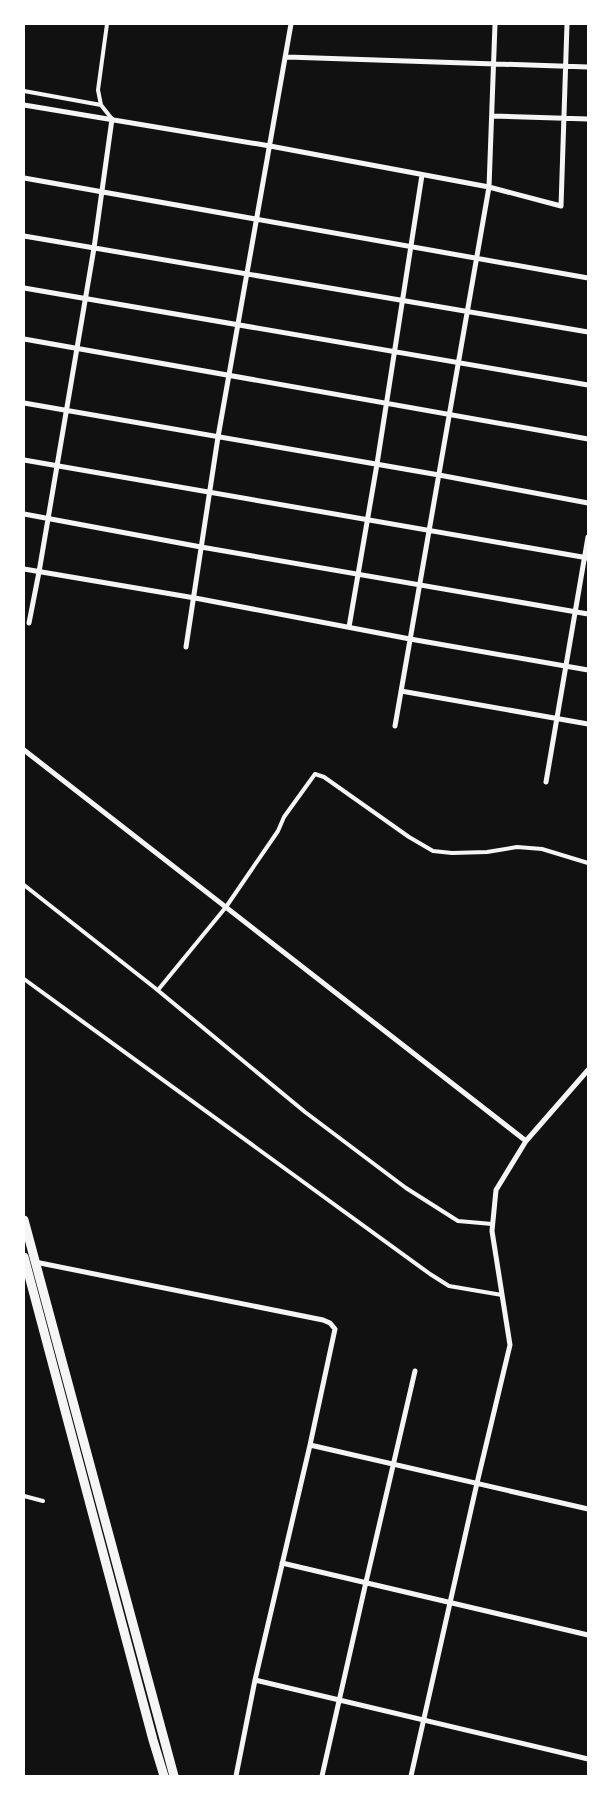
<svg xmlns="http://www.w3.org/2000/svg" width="612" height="1800" viewBox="0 0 612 1800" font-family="'Roboto Serif',serif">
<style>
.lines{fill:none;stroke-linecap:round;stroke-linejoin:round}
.service{stroke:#f5f5f5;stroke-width:4}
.minor{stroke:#f5f5f5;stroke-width:5}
.tertiary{stroke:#f5f5f5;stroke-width:9}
</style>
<rect width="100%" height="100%" fill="#111"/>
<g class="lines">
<path class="service" d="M 107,24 L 98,90 L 101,105 L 112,119
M 24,91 L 101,105
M 24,885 L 155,988 L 305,1112 L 406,1188 L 458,1221 L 492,1224
M 24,979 L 430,1274 L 449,1286 L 502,1295
M 158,990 L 226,907 L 278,831 L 284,817 L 315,774 L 324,777 L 409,837 L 433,851 L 452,853 L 487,852 L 517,847 L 542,849 L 588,863
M 24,1496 L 43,1501"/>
<path class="minor" d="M 287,57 L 588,67
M 24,105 L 270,146 L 489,187 L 561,206 L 567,24
M 492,116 L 588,119
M 24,178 L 588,278
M 24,236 L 588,332
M 24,288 L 588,385
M 24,339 L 588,439
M 24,403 L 439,475 L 588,503
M 24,460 L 588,558
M 24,514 L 201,547 L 588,614
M 24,569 L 195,598 L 410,639 L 588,670
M 29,623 L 39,572 L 94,248 L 112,119
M 349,627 L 377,464 L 422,175
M 186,647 L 218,437 L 291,24
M 401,691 L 588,724
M 395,726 L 489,187 L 495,24
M 24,750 L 526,1141
M 546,782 L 588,537
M 35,1262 L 323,1320 L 330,1323 L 335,1329 L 310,1445 L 255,1680 L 236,1776
M 310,1445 L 588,1509
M 282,1563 L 588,1635
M 255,1680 L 588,1759
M 322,1776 L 366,1582 L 415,1371
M 411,1776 L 477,1483 L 510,1345 L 492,1231 L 496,1190 L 526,1141 L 588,1070"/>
<path class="tertiary" d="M 24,1220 L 174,1776
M 24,1257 L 153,1740 L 164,1776"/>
</g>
<rect width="612" height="1800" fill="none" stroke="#ffffff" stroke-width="50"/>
</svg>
